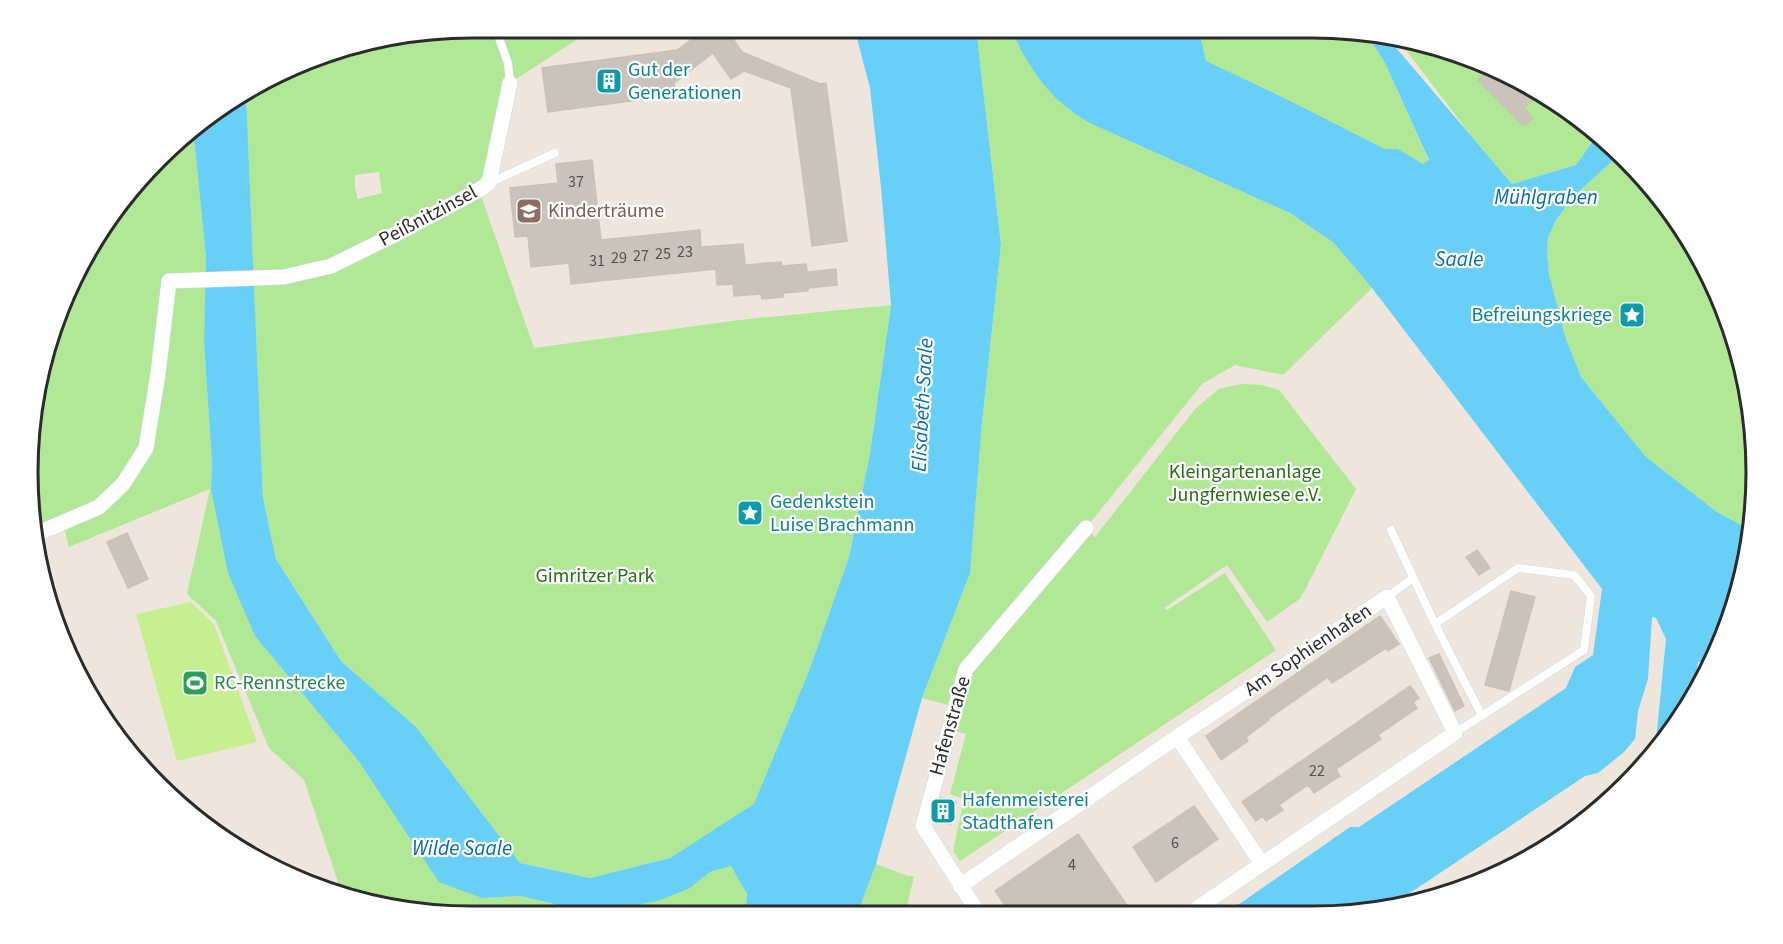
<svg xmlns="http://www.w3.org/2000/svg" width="1783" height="944" viewBox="0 0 1783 944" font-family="'Source Sans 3',sans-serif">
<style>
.green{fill:#b0e895;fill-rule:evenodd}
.pitch{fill:#c6f090}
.water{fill:#68cff6}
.building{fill:#c9c3bc;stroke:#c9c2b5;stroke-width:1.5}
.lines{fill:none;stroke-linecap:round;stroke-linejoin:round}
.lane-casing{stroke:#d1d5e5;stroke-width:9}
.street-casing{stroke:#d1d5e5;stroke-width:16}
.lane{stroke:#fff;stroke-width:8}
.street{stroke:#fff;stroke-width:15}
.labels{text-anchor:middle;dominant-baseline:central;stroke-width:4.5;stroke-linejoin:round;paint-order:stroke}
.number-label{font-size:16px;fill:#52514f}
.culture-label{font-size:20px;fill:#0d838f;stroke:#fff;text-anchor:start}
.education-label{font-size:20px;fill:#785e54;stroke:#fff;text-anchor:start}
.street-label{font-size:20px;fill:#2b2b2b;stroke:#fff}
.park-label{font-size:20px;fill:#276d15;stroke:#fff}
.leisure-label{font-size:20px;fill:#27864d;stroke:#fff;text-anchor:start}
.water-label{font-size:21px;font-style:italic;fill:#056ca5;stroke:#fff}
.rim{fill:none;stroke:#2b2b2b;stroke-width:3}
</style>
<rect width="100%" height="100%" fill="#eee6dc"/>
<path class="green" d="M 472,27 L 596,27 L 510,83 L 489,183 L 479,190 L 534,348 L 739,320 L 891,305 L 870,454 L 849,557 L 809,671 L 754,805 L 670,858 L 590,878 L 520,863 L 416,727 L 341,661 L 276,559 L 263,498 L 246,95 L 329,51 ZM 379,172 L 382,193 L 358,199 L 355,188 L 355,175 Z
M 976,28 L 1010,28 L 1018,44 L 1094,125 L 1290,213 L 1334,243 L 1372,288 L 1283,375 L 1235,365 L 1202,384 L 1086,528 L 1095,537 L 1196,408 L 1219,389 L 1241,384 L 1262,385 L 1279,390 L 1356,489 L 1301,598 L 1267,622 L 1227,565 L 1164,608 L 1167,610 L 1225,573 L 1276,650 L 960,861 L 953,851 L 964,799 L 950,794 L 966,734 L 948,729 L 952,706 L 922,698 L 970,573 L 982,423 L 1001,245 Z
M 1198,28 L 1340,28 L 1354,30 L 1361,40 L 1368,36 L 1385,63 L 1429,161 L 1423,164 L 1398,149 L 1385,150 L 1272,92 L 1205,61 Z
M 1396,37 C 1464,48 1548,87 1598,134 L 1576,165 L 1512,184 L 1469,133 Z
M 193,128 L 206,258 L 204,342 L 212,463 L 211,489 L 255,636 L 360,763 L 440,882 L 482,898 L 521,896 L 558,905 L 690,888 L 710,872 L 731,866 L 747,894 L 745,915 L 443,916 L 357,902 L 343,897 L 304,780 L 269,748 L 216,621 L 187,594 L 210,489 L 69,547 L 63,524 L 36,534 L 28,501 L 42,357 L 102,225 Z
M 1620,154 C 1628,162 1638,170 1646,179 C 1726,273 1771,407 1750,530 L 1717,512 L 1646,457 L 1581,377 L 1565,336 L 1549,274 L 1547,252 L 1548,238 L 1556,220 L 1574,196 Z
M 876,864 L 908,876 L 914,876 L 905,915 L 857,915 Z"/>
<path class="pitch" d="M 191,602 L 214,624 L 257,742 L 177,761 L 136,614 Z"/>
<path class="water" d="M 854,27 L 976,28 L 1001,245 L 982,423 L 970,573 L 922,698 L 876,864 L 857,915 L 745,915 L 747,894 L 731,866 L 710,872 L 690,888 L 658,901 L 623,907 L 558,905 L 521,896 L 482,898 L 439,882 L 360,763 L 255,636 L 228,573 L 211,489 L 212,463 L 204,342 L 206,258 L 193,128 L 201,119 L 246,95 L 263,498 L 276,559 L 341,661 L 416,727 L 520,863 L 590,878 L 670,858 L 754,804 L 809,671 L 849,557 L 870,454 L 891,305 L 881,187 L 870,88 Z
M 1010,28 L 1198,28 L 1206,61 L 1272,92 L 1385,149 L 1398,149 L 1423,164 L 1429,160 L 1385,63 L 1368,36 L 1361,40 L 1354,30 L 1386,36 L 1512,184 L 1576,165 L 1598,134 L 1620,154 L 1574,196 L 1556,220 L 1548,238 L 1547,252 L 1549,274 L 1565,336 L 1581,377 L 1646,457 L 1717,512 L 1750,530 L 1741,588 L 1713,662 L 1698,662 L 1695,692 L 1655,751 L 1666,639 L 1656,618 L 1652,617 L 1648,679 L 1638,711 L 1635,739 L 1624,752 L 1598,773 L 1585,776 L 1386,909 L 1369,913 L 1225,914 L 1350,827 L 1359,827 L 1566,688 L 1575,667 L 1593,655 L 1602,589 L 1372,288 L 1334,243 L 1290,213 L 1094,125 C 1050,102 1031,71 1010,28 Z"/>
<path class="building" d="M 709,27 L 725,27 L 742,52 L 820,84 L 826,83 L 847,241 L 812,246 L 791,88 L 744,71 L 731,79 L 713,53 L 674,83 L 676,95 L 548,112 L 542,68 L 677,50 Z
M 1492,67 L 1516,78 L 1535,96 L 1524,108 L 1533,118 L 1524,126 L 1478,80 Z
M 592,160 L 601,240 L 700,230 L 701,247 L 743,244 L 745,265 L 781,262 L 782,266 L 806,264 L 807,272 L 836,269 L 837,285 L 808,288 L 808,291 L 783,293 L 783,297 L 762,299 L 761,294 L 734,296 L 733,284 L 717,285 L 716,269 L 571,284 L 569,263 L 531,267 L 528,236 L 515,237 L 510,188 L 558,183 L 556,164 Z
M 127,533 L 148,579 L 128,588 L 107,542 Z
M 1477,550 L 1490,568 L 1479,575 L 1466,557 Z
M 1511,591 L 1535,597 L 1509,691 L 1485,685 Z
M 1380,616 L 1399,644 L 1388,651 L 1386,648 L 1332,683 L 1328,677 L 1268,719 L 1269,720 L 1246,737 L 1248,741 L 1221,760 L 1206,736 Z
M 1439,654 L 1464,706 L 1455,711 L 1429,658 Z
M 1410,686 L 1419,698 L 1413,702 L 1417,708 L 1378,735 L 1381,739 L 1336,769 L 1340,776 L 1314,793 L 1308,785 L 1279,805 L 1283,810 L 1266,821 L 1263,816 L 1256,821 L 1242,802 Z
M 941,798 L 956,802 L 950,824 L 935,820 Z
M 1194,806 L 1218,839 L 1156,882 L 1133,847 Z
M 1078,834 L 1133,914 L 1011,914 L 995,891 Z"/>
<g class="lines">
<g class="lane-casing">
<path id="lane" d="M 495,27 L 508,63 L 510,83
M 491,182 L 555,153
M 1391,530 L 1435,624 L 1482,716
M 1387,597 L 1413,578
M 1435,624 L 1518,568 L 1574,575 L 1591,596 L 1584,650 L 1455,733"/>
</g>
<g class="street-casing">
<path id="street" d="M 36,534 L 99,507 L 123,484 L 146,448 L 158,374 L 169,281 L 284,277 L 331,266 L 402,231 L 479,190 L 489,183 L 510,83
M 960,886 L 1177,737 L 1387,597 L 1455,733 L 1262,864 L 1177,737
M 979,914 L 923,826 L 966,669 L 1086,528
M 1189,914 L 1262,864"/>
</g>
<use href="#lane" class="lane"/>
<use href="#street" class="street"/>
</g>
<defs>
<g id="building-square" transform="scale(1.35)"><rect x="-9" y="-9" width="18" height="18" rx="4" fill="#0f9aa8" stroke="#fff"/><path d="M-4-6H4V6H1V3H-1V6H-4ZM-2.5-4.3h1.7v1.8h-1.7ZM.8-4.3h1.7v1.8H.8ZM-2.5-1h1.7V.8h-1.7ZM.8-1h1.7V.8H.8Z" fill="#fff"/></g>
<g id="school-square" transform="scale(1.35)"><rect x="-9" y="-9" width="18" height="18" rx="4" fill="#8d6e63" stroke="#fff"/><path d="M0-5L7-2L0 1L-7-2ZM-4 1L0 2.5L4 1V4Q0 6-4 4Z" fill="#fff"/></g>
<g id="sight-square" transform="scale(1.35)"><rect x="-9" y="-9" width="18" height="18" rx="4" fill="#0f9aa8" stroke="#fff"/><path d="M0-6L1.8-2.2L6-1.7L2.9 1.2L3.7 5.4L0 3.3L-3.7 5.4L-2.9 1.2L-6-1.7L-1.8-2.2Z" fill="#fff"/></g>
<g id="stadium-square" transform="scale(1.35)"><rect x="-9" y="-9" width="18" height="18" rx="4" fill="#2e9e5b" stroke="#fff"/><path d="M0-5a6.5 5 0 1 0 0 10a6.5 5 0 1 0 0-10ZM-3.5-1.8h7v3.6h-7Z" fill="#fff"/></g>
</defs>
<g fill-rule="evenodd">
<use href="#building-square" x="609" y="81"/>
<use href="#school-square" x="529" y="211"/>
<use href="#sight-square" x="1632" y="315"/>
<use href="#sight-square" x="750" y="513"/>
<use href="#stadium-square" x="195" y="683"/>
<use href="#building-square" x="943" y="811"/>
</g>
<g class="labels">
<g class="number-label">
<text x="576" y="182">37</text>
<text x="685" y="252">23</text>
<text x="663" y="254">25</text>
<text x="641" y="256">27</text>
<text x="619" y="258">29</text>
<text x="597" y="261">31</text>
<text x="1317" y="771">22</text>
<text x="1175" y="843">6</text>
<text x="1072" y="865">4</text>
</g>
<g class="culture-label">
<text x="628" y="70">Gut der<tspan x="628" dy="23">Generationen</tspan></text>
<text x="1612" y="315" text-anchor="end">Befreiungskriege</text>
<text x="770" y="502">Gedenkstein<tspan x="770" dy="23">Luise Brachmann</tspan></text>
<text x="962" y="800">Hafenmeisterei<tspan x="962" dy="23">Stadthafen</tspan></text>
</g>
<g class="education-label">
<text x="548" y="211">Kinderträume</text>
</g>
<g class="street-label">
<text transform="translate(428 216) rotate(-28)">Peißnitzinsel</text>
<text transform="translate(1308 650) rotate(-34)">Am Sophienhafen</text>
<text transform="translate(950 726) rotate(-74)">Hafenstraße</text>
</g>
<g class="park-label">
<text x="1245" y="472">Kleingartenanlage<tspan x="1245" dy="23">Jungfernwiese e.V.</tspan></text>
<text x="595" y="576">Gimritzer Park</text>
</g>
<g class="leisure-label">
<text x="214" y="683">RC-Rennstrecke</text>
</g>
<g class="water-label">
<text x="1546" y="197">Mühlgraben</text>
<text x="1459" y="259">Saale</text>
<text transform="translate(922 405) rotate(-87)">Elisabeth-Saale</text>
<text x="462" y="848">Wilde Saale</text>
</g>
</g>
<path d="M0 0H1783V944H0ZM472 38H1312A434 434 0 0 1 1746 472V472A434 434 0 0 1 1312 906H472A434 434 0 0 1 38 472V472A434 434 0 0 1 472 38Z" fill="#fff" fill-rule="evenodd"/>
<path class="rim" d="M472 38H1312A434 434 0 0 1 1746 472V472A434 434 0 0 1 1312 906H472A434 434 0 0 1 38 472V472A434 434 0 0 1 472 38Z"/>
</svg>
